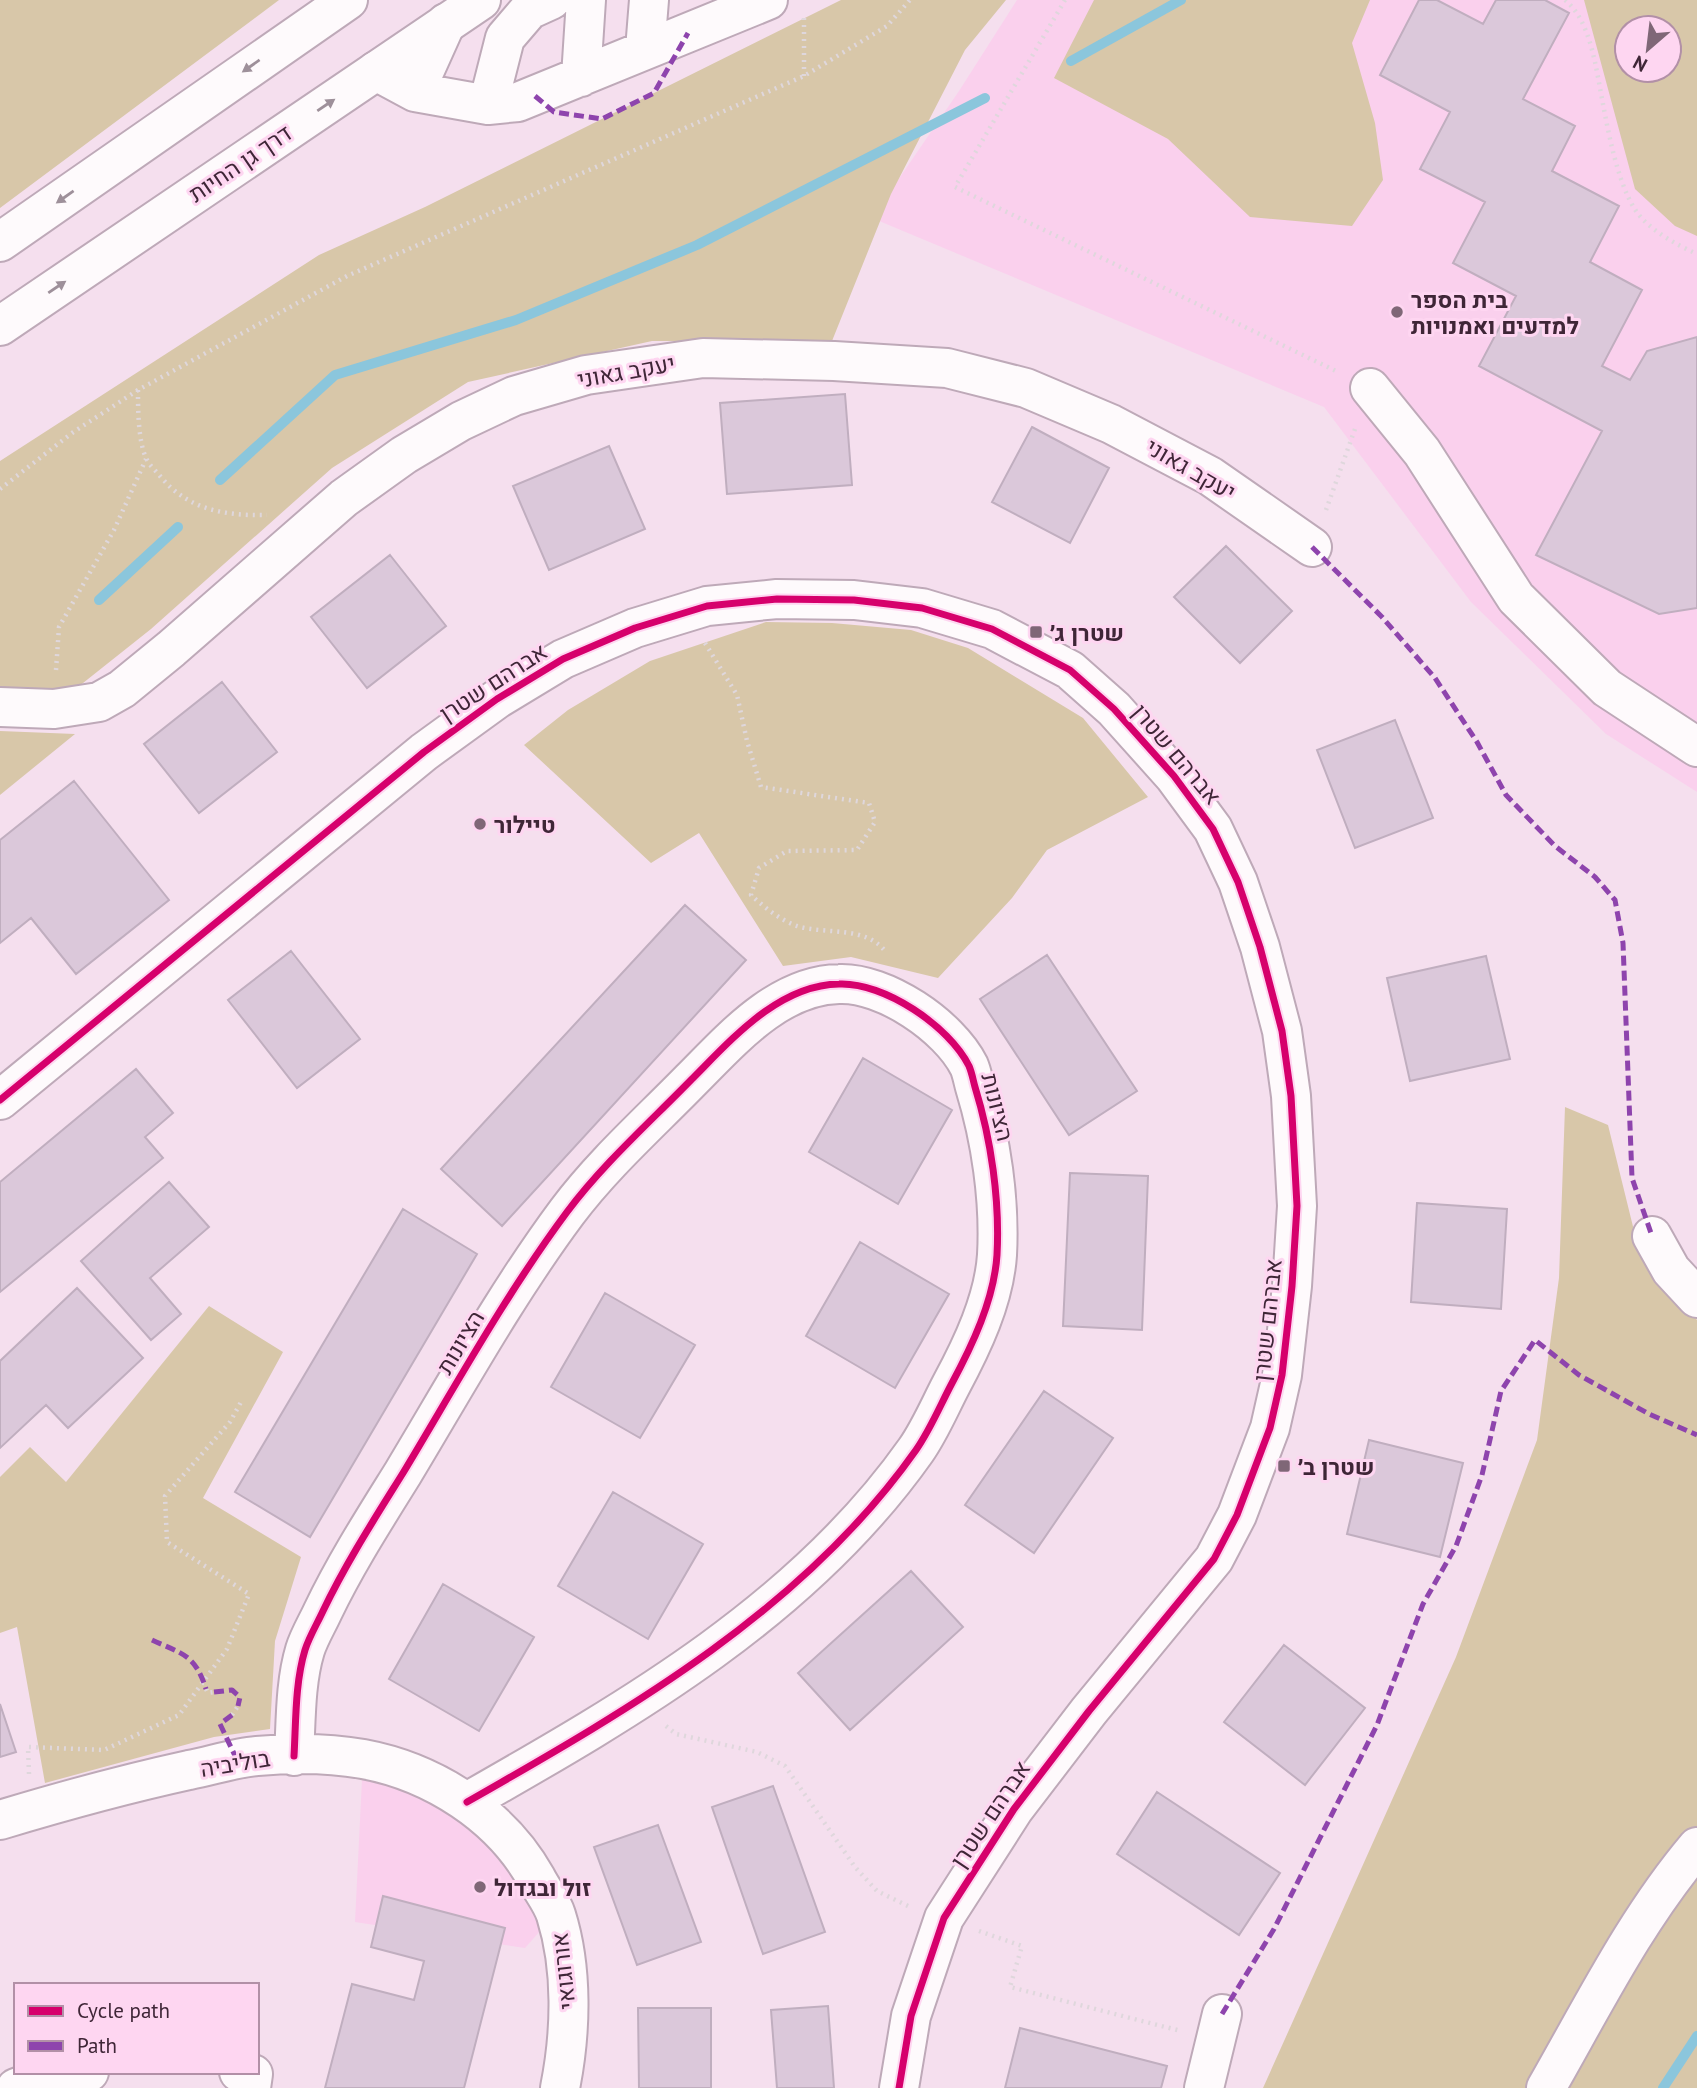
<svg xmlns="http://www.w3.org/2000/svg" width="1697" height="2088" viewBox="0 0 1697 2088" font-family="'PT Sans',Heebo,sans-serif">
<style>
.built{fill:#fad0ed;fill-rule:evenodd}
.green{fill:#d8c7a9;fill-rule:evenodd}
.lines{fill:none;stroke-linecap:round;stroke-linejoin:round}
.stream{stroke:#8bc6dc;stroke-width:10}
.building{fill:#dbc8da;stroke:#c0aebf;stroke-width:2}
.minor-casing{stroke:#bea9b8;stroke-width:42}
.major-casing{stroke:#bea9b8;stroke-width:42}
.path{stroke:#dfd7dc;stroke-width:4.5;stroke-dasharray:2 5;stroke-linecap:butt}
.minor{stroke:#fefafc;stroke-width:38}
.major{stroke:#fefafc;stroke-width:38}
.quiet{stroke:#8e44ad;stroke-width:5;stroke-dasharray:10 5;stroke-linecap:butt}
.cycleway-casing{stroke:#fed6f1;stroke-width:11}
.cycleway{stroke:#d6006c;stroke-width:7}
.oneway{fill:#9e909a}
.poi-dot{fill:#7f6777;stroke:#fed6f1;stroke-width:2.5}
.labels{text-anchor:middle;dominant-baseline:central;stroke-width:6;stroke-linejoin:round;paint-order:stroke}
.street-label{font-size:23px;fill:#3f2637;stroke:#fed6f1}
.poi-label{font-size:23px;font-weight:bold;fill:#3f2637;stroke:#fed6f1;text-anchor:start}
</style>
<rect width="100%" height="100%" fill="#f5dfee"/>
<path class="built" d="M 1017,0 L 1697,0 L 1697,792 L 1606,734 L 1471,602 L 1324,407 L 872,218 L 959,91 ZM 1627,28 L 1669,28 L 1669,70 L 1627,70 Z
M 363,1759 L 417,1776 L 556,1913 L 525,1948 L 355,1922 Z"/>
<path class="green" d="M 0,0 L 279,0 L 0,208 Z
M 841,0 L 1006,0 L 965,50 L 891,194 L 832,341 L 652,341 L 468,382 L 332,468 L 151,629 L 78,687 L 0,696 L 0,461 L 319,255 L 425,207 Z
M 1094,0 L 1370,0 L 1352,43 L 1375,123 L 1383,180 L 1352,226 L 1250,217 L 1168,139 L 1054,78 Z
M 1584,0 L 1697,0 L 1697,236 L 1675,226 L 1635,189 ZM 1627,28 L 1669,28 L 1669,70 L 1627,70 Z
M 766,622 L 832,623 L 911,630 L 968,648 L 1083,718 L 1148,797 L 1047,850 L 1012,898 L 938,978 L 851,957 L 783,966 L 699,833 L 651,863 L 524,745 L 568,710 L 650,661 Z
M 0,731 L 75,734 L 0,795 Z
M 1565,1107 L 1608,1125 L 1640,1255 L 1697,1320 L 1697,2088 L 1263,2088 L 1456,1657 L 1537,1440 L 1559,1278 Z
M 209,1306 L 283,1352 L 203,1498 L 301,1557 L 275,1641 L 270,1729 L 214,1737 L 45,1783 L 17,1627 L 0,1633 L 0,1477 L 30,1447 L 66,1482 Z"/>
<g class="lines">
<path class="stream" d="M 1071,61 L 1181,0
M 220,480 L 335,375 L 516,320 L 697,245 L 985,98
M 99,600 L 178,527
M 1663,2088 L 1697,2036"/>
</g>
<path class="building" d="M 1419,0 L 1437,0 L 1483,24 L 1496,0 L 1545,0 L 1569,13 L 1523,99 L 1575,126 L 1552,171 L 1619,206 L 1590,262 L 1642,290 L 1602,366 L 1630,380 L 1647,351 L 1697,337 L 1697,608 L 1659,614 L 1536,555 L 1602,431 L 1479,366 L 1516,296 L 1453,263 L 1485,202 L 1420,169 L 1450,112 L 1380,75 Z
M 845,394 L 852,485 L 727,494 L 720,403 Z
M 1032,427 L 1109,468 L 1070,543 L 992,502 Z
M 609,446 L 645,529 L 549,570 L 513,486 Z
M 1226,546 L 1292,611 L 1240,663 L 1174,597 Z
M 390,555 L 446,626 L 367,688 L 311,617 Z
M 222,682 L 277,752 L 199,813 L 144,744 Z
M 1395,720 L 1433,818 L 1355,848 L 1317,750 Z
M 74,781 L 169,900 L 76,974 L 31,918 L 0,943 L 0,840 Z
M 685,905 L 746,960 L 502,1226 L 441,1169 Z
M 291,951 L 360,1039 L 297,1088 L 228,1000 Z
M 1047,955 L 1137,1091 L 1069,1135 L 980,999 Z
M 1486,956 L 1510,1059 L 1410,1081 L 1387,978 Z
M 863,1058 L 952,1110 L 898,1204 L 809,1152 Z
M 136,1069 L 173,1113 L 145,1137 L 163,1158 L 0,1292 L 0,1182 Z
M 1070,1173 L 1148,1176 L 1142,1330 L 1063,1326 Z
M 169,1182 L 209,1227 L 150,1278 L 181,1314 L 151,1340 L 81,1261 Z
M 1417,1203 L 1507,1209 L 1501,1309 L 1411,1302 Z
M 403,1209 L 477,1254 L 310,1537 L 235,1492 Z
M 860,1242 L 949,1294 L 895,1388 L 806,1336 Z
M 77,1288 L 143,1358 L 68,1428 L 46,1405 L 0,1448 L 0,1361 Z
M 605,1293 L 695,1345 L 640,1438 L 551,1387 Z
M 1044,1391 L 1113,1438 L 1034,1553 L 965,1505 Z
M 1369,1440 L 1463,1463 L 1440,1557 L 1347,1534 Z
M 613,1492 L 703,1544 L 648,1639 L 558,1586 Z
M 911,1571 L 963,1627 L 850,1730 L 798,1673 Z
M 443,1584 L 534,1637 L 479,1731 L 389,1679 Z
M 1284,1645 L 1365,1708 L 1305,1785 L 1224,1722 Z
M 0,1704 L 16,1752 L 0,1757 Z
M 773,1786 L 825,1932 L 763,1954 L 712,1807 Z
M 1157,1792 L 1280,1873 L 1239,1935 L 1117,1854 Z
M 658,1825 L 701,1942 L 637,1965 L 594,1847 Z
M 383,1896 L 505,1928 L 464,2088 L 325,2088 L 352,1984 L 414,2000 L 424,1961 L 371,1947 Z
M 828,2006 L 834,2088 L 777,2088 L 771,2010 Z
M 638,2008 L 711,2008 L 711,2088 L 639,2088 Z
M 1020,2028 L 1167,2066 L 1161,2088 L 1005,2088 Z"/>
<g class="lines">
<g class="minor-casing">
<path id="minor" d="M 645,50 L 649,0
M 376,71 L 415,92 L 488,105 L 518,102 L 768,0
M 581,77 L 586,0
M 415,92 L 446,23
M 488,105 L 505,38 L 529,10 L 551,0
M 1370,388 L 1422,452 L 1516,598 L 1607,688 L 1697,747
M 0,707 L 54,709 L 99,702 L 122,689 L 171,649 L 344,498 L 404,455 L 461,421 L 514,396 L 586,375 L 703,358 L 834,361 L 947,368 L 1026,388 L 1111,424 L 1210,476 L 1312,547
M 0,1100 L 424,752 L 497,699 L 563,659 L 635,628 L 707,606 L 777,599 L 854,600 L 922,608 L 992,629 L 1070,670 L 1114,709 L 1174,776 L 1213,829 L 1238,882 L 1260,947 L 1282,1031 L 1291,1096 L 1297,1206 L 1292,1286 L 1282,1375 L 1270,1428 L 1237,1515 L 1214,1559 L 1089,1711 L 1014,1809 L 944,1918 L 911,2016 L 899,2088
M 1652,1236 L 1671,1270 L 1697,1298
M 294,1756 C 296,1721 295,1683 305,1650 C 309,1637 317,1624 323,1611 C 346,1563 375,1518 403,1473 C 456,1385 506,1294 567,1212 C 603,1164 649,1123 691,1080 C 731,1040 778,985 839,984 C 884,982 949,1026 969,1066 C 972,1073 973,1080 975,1087 C 991,1139 1000,1200 997,1255 C 994,1300 972,1346 951,1385 C 940,1406 930,1430 916,1450 C 804,1609 632,1708 467,1802
M 0,1820 C 63,1801 125,1784 189,1770 C 211,1766 234,1758 257,1756 C 290,1753 329,1753 363,1759 C 433,1772 501,1815 536,1878 C 542,1890 552,1902 556,1915 C 573,1969 571,2033 560,2088
M 239,2072 L 253,2074 L 251,2088
M 16,2088 L 32,2082 L 89,2072
M 1204,2088 L 1222,2014
M 1546,2088 C 1593,2006 1636,1919 1697,1847"/>
</g>
<g class="major-casing">
<path id="major" d="M 0,242 L 348,0
M 0,326 L 481,0"/>
</g>
<path class="path" d="M 1065,0 L 955,187 L 1336,371
M 1565,0 C 1583,15 1590,40 1595,62 C 1604,105 1613,177 1636,211 C 1649,230 1677,245 1697,254
M 804,76 L 804,15
M 138,390 C 138,409 138,443 147,460 C 150,466 156,471 160,476 C 188,510 225,516 267,515
M 0,489 L 72,433 L 138,390 L 347,276 L 804,76 L 887,26 L 910,0
M 1326,510 L 1355,429
M 705,643 L 737,695 L 747,741 L 761,787 L 869,803 L 875,822 L 857,850 L 787,851 L 759,868 L 751,895 C 764,907 780,920 797,926 C 826,935 865,925 886,952
M 56,670 L 59,627 L 114,530 L 146,459
M 206,1689 L 208,1693 L 214,1692
M 232,1715 L 238,1706
M 666,1726 L 676,1734 L 757,1752 L 785,1766 L 855,1867 L 877,1891 L 908,1906
M 29,1774 L 28,1747 L 104,1750 L 179,1715 L 227,1649 L 249,1594 L 167,1542 L 165,1496 L 230,1422 L 241,1402
M 979,1931 L 1022,1946 L 1010,1987 L 1181,2031"/>
<use href="#minor" class="minor"/>
<use href="#major" class="major"/>
<path class="quiet" d="M 535,96 L 554,112 L 602,119 L 654,93 L 688,33
M 1312,547 L 1382,617 L 1435,678 L 1477,742 L 1506,795 L 1555,846 L 1595,877 L 1615,900 L 1623,943 L 1632,1178 L 1652,1236
M 152,1640 C 182,1654 195,1654 206,1689
M 214,1692 L 232,1690 L 240,1697 L 238,1706
M 232,1715 L 220,1724 L 237,1760
M 1222,2014 L 1274,1929 L 1377,1725 L 1423,1604 L 1456,1546 L 1482,1475 L 1501,1391 L 1535,1340 L 1579,1375 L 1649,1414 L 1697,1435"/>
<g class="cycleway-casing">
<path id="cycleway" d="M 0,1100 L 424,752 L 497,699 L 563,659 L 635,628 L 707,606 L 777,599 L 854,600 L 922,608 L 992,629 L 1070,670 L 1114,709 L 1174,776 L 1213,829 L 1238,882 L 1260,947 L 1282,1031 L 1291,1096 L 1297,1206 L 1292,1286 L 1282,1375 L 1270,1428 L 1237,1515 L 1214,1559 L 1089,1711 L 1014,1809 L 944,1918 L 911,2016 L 899,2088
M 294,1756 C 296,1721 295,1683 305,1650 C 309,1637 317,1624 323,1611 C 346,1563 375,1518 403,1473 C 456,1385 506,1294 567,1212 C 603,1164 649,1123 691,1080 C 731,1040 778,985 839,984 C 884,982 949,1026 969,1066 C 972,1073 973,1080 975,1087 C 991,1139 1000,1200 997,1255 C 994,1300 972,1346 951,1385 C 940,1406 930,1430 916,1450 C 804,1609 632,1708 467,1802"/>
</g>
<use href="#cycleway" class="cycleway"/>
</g>
<defs><path id="oneway-solid" d="M-6-.8H1V-3.2L6.5 0L1 3.2V.8H-6Z" transform="scale(1.75)"/></defs>
<g class="oneway">
<use href="#oneway-solid" transform="translate(251 66) rotate(145)"/>
<use href="#oneway-solid" transform="translate(326 105) rotate(-34)"/>
<use href="#oneway-solid" transform="translate(65 197) rotate(145)"/>
<use href="#oneway-solid" transform="translate(57 287) rotate(-34)"/>
</g>
<g class="poi-dot">
<circle cx="1397" cy="312" r="7"/>
<rect x="1029" y="625" width="14" height="14" rx="3.5"/>
<circle cx="480" cy="824" r="7"/>
<rect x="1277" y="1459" width="14" height="14" rx="3.5"/>
<circle cx="480" cy="1887" r="7"/>
</g>
<g class="labels">
<g class="street-label">
<text transform="translate(240 163) rotate(-34)">דרך גן החיות</text>
<text transform="translate(626 371) rotate(-10)">יעקב גאוני</text>
<text transform="translate(1191 469) rotate(30)">יעקב גאוני</text>
<text transform="translate(493 682) rotate(-33)">אברהם שטרן</text>
<text transform="translate(1177 754) rotate(50)">אברהם שטרן</text>
<text transform="translate(998 1107) rotate(76)">הציונות</text>
<text transform="translate(1267 1320) rotate(-84)">אברהם שטרן</text>
<text transform="translate(460 1342) rotate(-59)">הציונות</text>
<text transform="translate(235 1763) rotate(-9)">בוליביה</text>
<text transform="translate(990 1814) rotate(-56)">אברהם שטרן</text>
<text transform="translate(563 1971) rotate(-96)">אורוגואי</text>
</g>
<g class="poi-label">
<text x="1411" y="299">בית הספר<tspan x="1411" dy="26">למדעים ואמנויות</tspan></text>
<text x="1050" y="632">שטרן ג׳</text>
<text x="494" y="824">טיילור</text>
<text x="1298" y="1466">שטרן ב׳</text>
<text x="494" y="1887">זול ובגדול</text>
</g>
</g>
<rect x="14" y="1983" width="245" height="91" fill="#fed6f1" stroke="#b290a7" stroke-width="2"/>
<rect x="28" y="2006" width="35" height="10" fill="#d6006c" stroke="#b290a7" stroke-width="2"/>
<text x="77" y="2018" font-size="21" fill="#3f2637">Cycle path</text>
<rect x="28" y="2041" width="35" height="10" fill="#8e44ad" stroke="#b290a7" stroke-width="2"/>
<text x="77" y="2053" font-size="21" fill="#3f2637">Path</text>
<g transform="translate(1648 49) rotate(208)"><circle r="33" fill="#fed6f1" stroke="#b290a7" stroke-width="2"/>
<path d="M0-5L12 26L0 18L-12 26Z" fill="#7f6777"/>
<text y="-10" font-size="19" font-weight="bold" text-anchor="middle" fill="#3f2637">N</text>
</g>
</svg>
